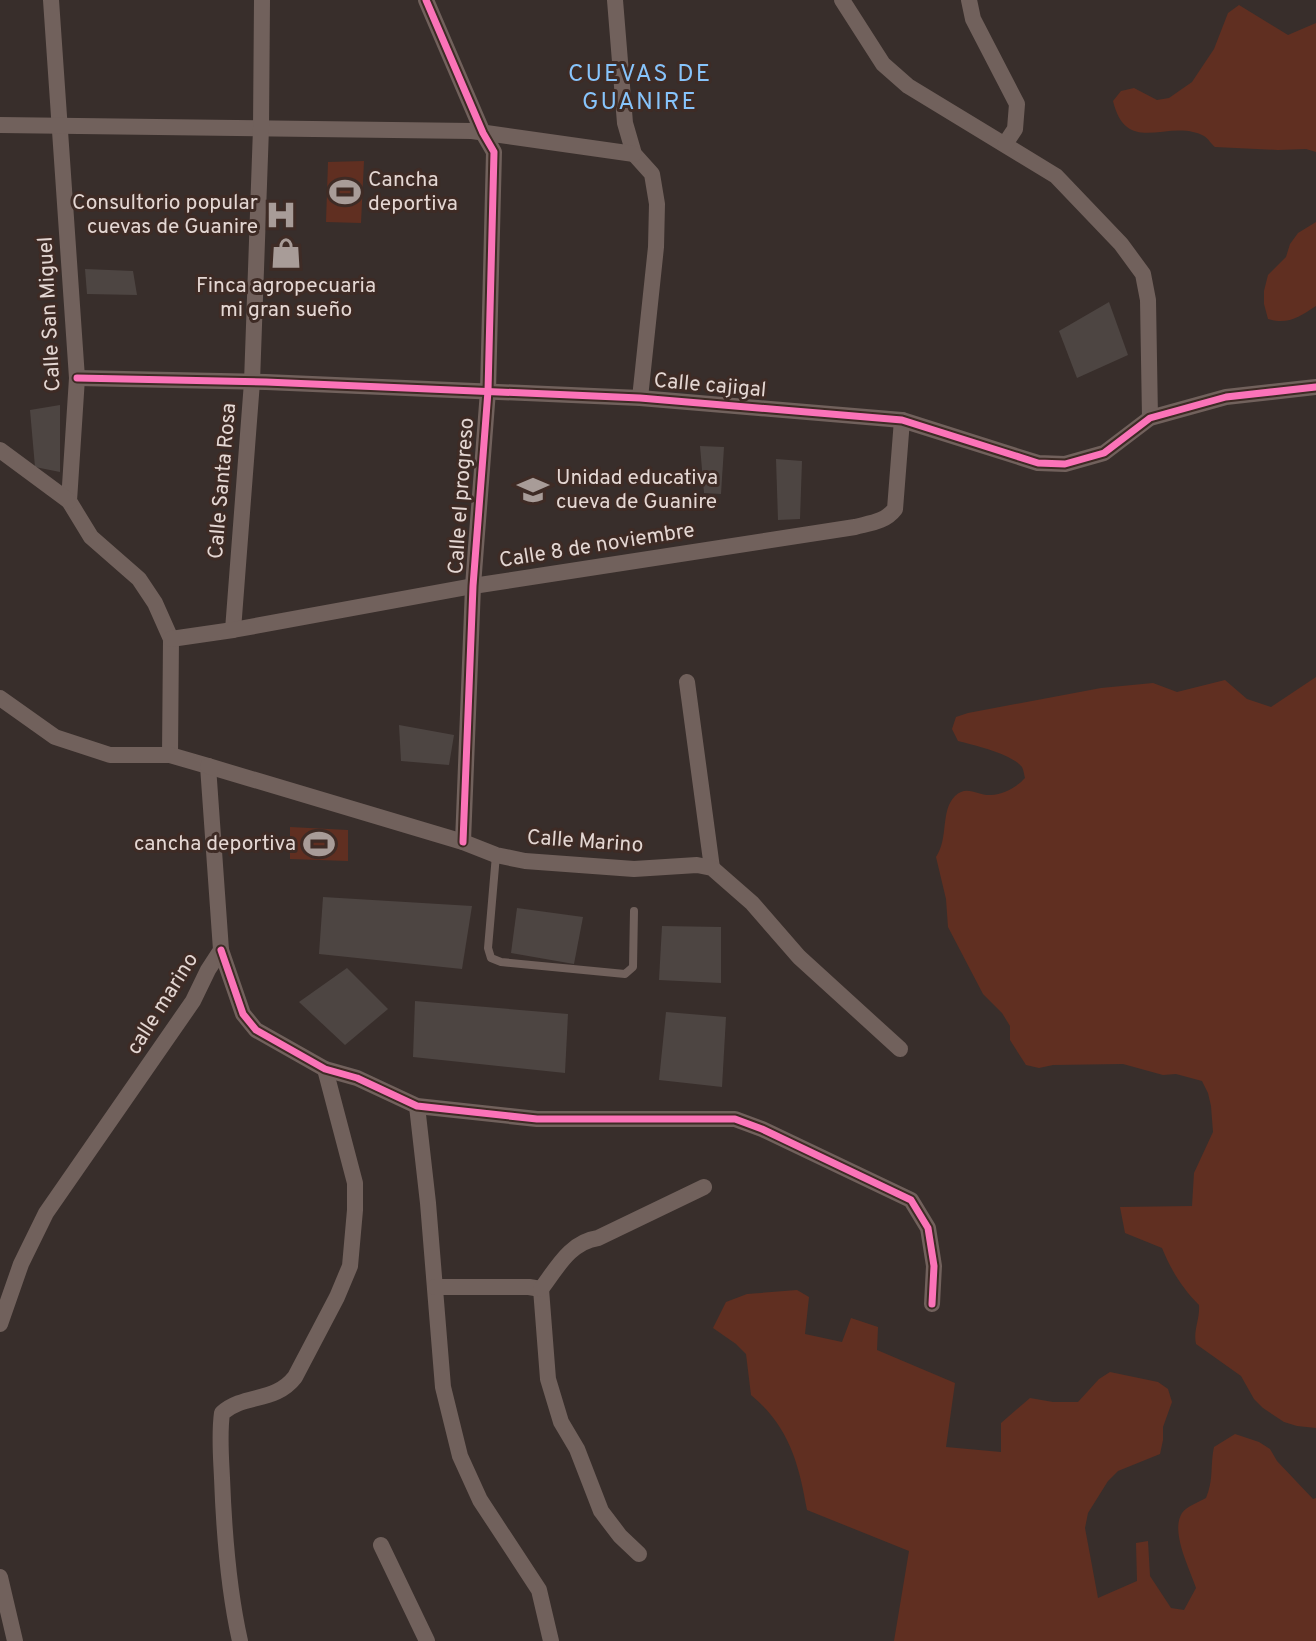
<svg xmlns="http://www.w3.org/2000/svg" width="1316" height="1641" viewBox="0 0 1316 1641" font-family="Overpass,sans-serif">
<style>
.green{fill:#602f21}
.building{fill:#4d4542}
.lines{fill:none;stroke-linecap:round;stroke-linejoin:round}
.lane{stroke:#71615c;stroke-width:8}
.street{stroke:#71615c;stroke-width:16}
.cycleway-casing{stroke:#3e2b25;stroke-width:11}
.cycleway{stroke:#fb73b8;stroke-width:7}
.labels{text-anchor:middle;dominant-baseline:central;stroke-width:6;stroke-linejoin:round;paint-order:stroke}
.poi-label{font-size:21px;fill:#e4d7d3;stroke:#3e2b25;text-anchor:start}
.street-label{font-size:21px;fill:#e4d7d3;stroke:#3e2b25}
.quarter-label{font-size:24px;letter-spacing:2px;fill:#87c4fb;stroke:#3e2b25}
</style>
<rect width="100%" height="100%" fill="#382e2b"/>
<g class="green">
<path d="M1239,5L1288,35L1316,23V152L1306,149L1278,150L1215,147C1211,144 1208,138 1204,136C1169,117 1127,158 1113,101L1121,91L1134,88L1157,100L1169,98L1192,82L1214,49L1228,13Z"/>
<path d="M364,161L361,223L326,222L328,162Z"/>
<path d="M1316,222V306C1299,317 1288,325 1268,319L1264,304V291L1268,275L1286,257L1290,244L1298,233Z"/>
<path d="M1316,677V1428L1297,1426L1284,1422L1263,1408L1254,1399L1241,1376L1196,1344C1193,1330 1200,1320 1199,1305C1182,1288 1171,1270 1162,1248L1125,1233L1120,1207L1192,1206L1194,1173L1213,1132L1211,1106L1208,1093L1202,1081L1176,1074L1163,1075L1123,1064L1053,1065L1039,1068L1026,1065L1010,1040V1026L1002,1013L983,994L948,927L946,899L936,857C949,838 940,811 955,796C967,784 978,796 991,795C1004,794 1017,787 1025,778C1024,775 1024,771 1022,767C1012,754 974,745 958,741L952,729L956,717L968,713L1101,688L1153,683L1177,692L1225,680L1247,699L1271,707Z"/>
<path d="M290,827L348,830V861L290,859Z"/>
<path d="M797,1290L809,1297L805,1334L842,1342L851,1318L878,1327L877,1350L955,1383L946,1447L1001,1452V1423L1030,1398L1053,1402H1078L1099,1379L1110,1372L1158,1382L1168,1389L1172,1402L1163,1427V1440L1160,1454L1118,1471L1108,1481L1088,1513L1085,1528L1098,1598L1137,1581L1136,1543L1148,1541L1150,1576L1171,1608L1184,1610L1196,1588C1190,1569 1170,1532 1182,1513C1187,1506 1199,1502 1206,1498C1214,1479 1210,1466 1214,1447L1235,1434L1259,1442L1270,1449L1277,1461L1313,1499L1316,1498V1641H894L909,1551L807,1510C799,1464 789,1426 751,1395L746,1354L736,1344L713,1328L726,1302L747,1294Z"/>
</g>
<g class="building">
<path d="M85,269L133,271L137,295L87,294Z"/>
<path d="M1109,302L1128,355L1077,378L1059,331Z"/>
<path d="M60,405V472L35,467L30,410Z"/>
<path d="M700,446L724,447L721,494L704,493Z"/>
<path d="M776,459L802,461L800,519L778,520Z"/>
<path d="M399,725L454,735L449,765L401,761Z"/>
<path d="M323,897L472,906L462,969L319,954Z"/>
<path d="M517,908L583,917L574,964L511,953Z"/>
<path d="M662,926L721,927V983L659,980Z"/>
<path d="M347,968L388,1009L345,1045L299,1002Z"/>
<path d="M415,1001L568,1014L565,1073L413,1057Z"/>
<path d="M666,1012L726,1017L722,1087L659,1080Z"/>
</g>
<g class="lines">
<path class="lane" d="M496,855L488,948L491,958L501,962L625,974L633,967L634,911"/>
<g class="street">
<path d="M51,0L77,378L69,501L91,537L139,579L155,603L171,639L170,755"/>
<path d="M426,0L483,133L494,152L488,391L473,586L463,842"/>
<path d="M615,0L625,123L634,154L652,174L657,204L656,247L640,398"/>
<path d="M842,0L883,64L908,86L1056,176L1121,244L1143,274L1148,300L1150,418"/>
<path d="M969,0L973,19L1017,104L1015,129L1005,144"/>
<path d="M0,125L472,131L634,154"/>
<path d="M77,378L266,382L640,398L902,420L1038,463L1065,464L1104,453L1150,418L1226,397L1316,387"/>
<path d="M0,450L69,501"/>
<path d="M233,630L252,382L261,128L262,0"/>
<path d="M171,639L233,630L473,586L855,527C870,523 885,522 895,509L902,420"/>
<path d="M687,682L712,868"/>
<path d="M0,698L55,737L110,755H170L208,766L221,950L208,970L193,1001L46,1213L21,1264L0,1324"/>
<path d="M208,766L463,842L496,855L525,861L634,869L697,865L712,868L752,903L799,957L900,1049"/>
<path d="M221,950L243,1014L256,1030L325,1069L357,1078L417,1106L537,1119H735L762,1129L911,1200L928,1228L934,1266L932,1304"/>
<path d="M417,1106L428,1203L443,1387L460,1456L480,1500L539,1590L551,1641"/>
<path d="M435,1287H529L541,1289L548,1379L561,1422L577,1449L601,1511L620,1536L639,1554"/>
<path d="M541,1289C557,1268 570,1242 598,1238L704,1187"/>
<path d="M381,1545L427,1641"/>
<path d="M0,1577L15,1641"/>
<path d="M240,1641C228,1588 224,1532 222,1478C221,1456 219,1434 222,1413C245,1393 275,1403 295,1377L337,1297L350,1266L355,1210V1183L325,1069"/>
</g>
<defs>
<g id="cycleway">
<path d="M426,0L483,133L494,152L488,391L473,586L463,842"/>
<path d="M77,378L266,382L640,398L902,420L1038,463L1065,464L1104,453L1150,418L1226,397L1316,387"/>
<path d="M221,950L243,1014L256,1030L325,1069L357,1078L417,1106L537,1119H735L762,1129L911,1200L928,1228L934,1266L932,1304"/>
</g>
</defs>
<use href="#cycleway" class="cycleway-casing"/>
<use href="#cycleway" class="cycleway"/>
</g>
<defs>
<symbol id="stadium-bare" viewBox="-9 -9 18 18"><path d="M0-5a6.5 5 0 1 0 0 10a6.5 5 0 1 0 0-10ZM-3.5-1.8h7v3.6h-7Z" fill="#a89c98" stroke="#3e2b25" stroke-width="2.5" paint-order="stroke"/></symbol>
<symbol id="hospital-bare" viewBox="-9 -9 18 18"><path d="M-5-5h3v3.5h4V-5h3V5h-3V1.5h-4V5h-3Z" fill="#a89c98" stroke="#3e2b25" stroke-width="2.5" paint-order="stroke"/></symbol>
<symbol id="shop-bare" viewBox="-9 -9 18 18"><path d="M-5-2.5h2.3a2.7 3.5 0 0 1 5.4 0H5L5.5 6h-11ZM-1.5-2.5h3a1.5 2.3 0 0 0-3 0Z" fill="#a89c98" stroke="#3e2b25" stroke-width="2.5" paint-order="stroke"/></symbol>
<symbol id="school-bare" viewBox="-9 -9 18 18"><path d="M0-5L7-2L0 1L-7-2ZM-4 1L0 2.5L4 1V4Q0 6-4 4Z" fill="#a89c98" stroke="#3e2b25" stroke-width="2.5" paint-order="stroke"/></symbol>
</defs>
<g fill-rule="evenodd">
<use href="#stadium-bare" x="323" y="170" width="44" height="44"/>
<use href="#hospital-bare" x="259" y="193" width="44" height="44"/>
<use href="#shop-bare" x="264" y="231" width="44" height="44"/>
<use href="#school-bare" x="511" y="468" width="44" height="44"/>
<use href="#stadium-bare" x="297" y="822" width="44" height="44"/>
</g>
<g class="labels">
<g class="poi-label">
<text x="368" y="180">Cancha<tspan x="368" dy="24">deportiva</tspan></text>
<text x="258" y="203" text-anchor="end">Consultorio popular<tspan x="258" dy="24">cuevas de Guanire</tspan></text>
<text x="286" y="286" text-anchor="middle">Finca agropecuaria<tspan x="286" dy="24">mi gran sueño</tspan></text>
<text x="556" y="478">Unidad educativa<tspan x="556" dy="24">cueva de Guanire</tspan></text>
<text x="296" y="844" text-anchor="end">cancha deportiva</text>
</g>
<g class="street-label">
<text transform="translate(50 314) rotate(-93)">Calle San Miguel</text>
<text transform="translate(710 386) rotate(5)">Calle cajigal</text>
<text transform="translate(223 481) rotate(-85)">Calle Santa Rosa</text>
<text transform="translate(462 496) rotate(-86)">Calle el progreso</text>
<text transform="translate(597 546) rotate(-9)">Calle 8 de noviembre</text>
<text transform="translate(585 842) rotate(4)">Calle Marino</text>
<text transform="translate(163 1004) rotate(-58)">calle marino</text>
</g>
<g class="quarter-label">
<text x="640" y="75">CUEVAS DE<tspan x="640" dy="28">GUANIRE</tspan></text>
</g>
</g>
</svg>
